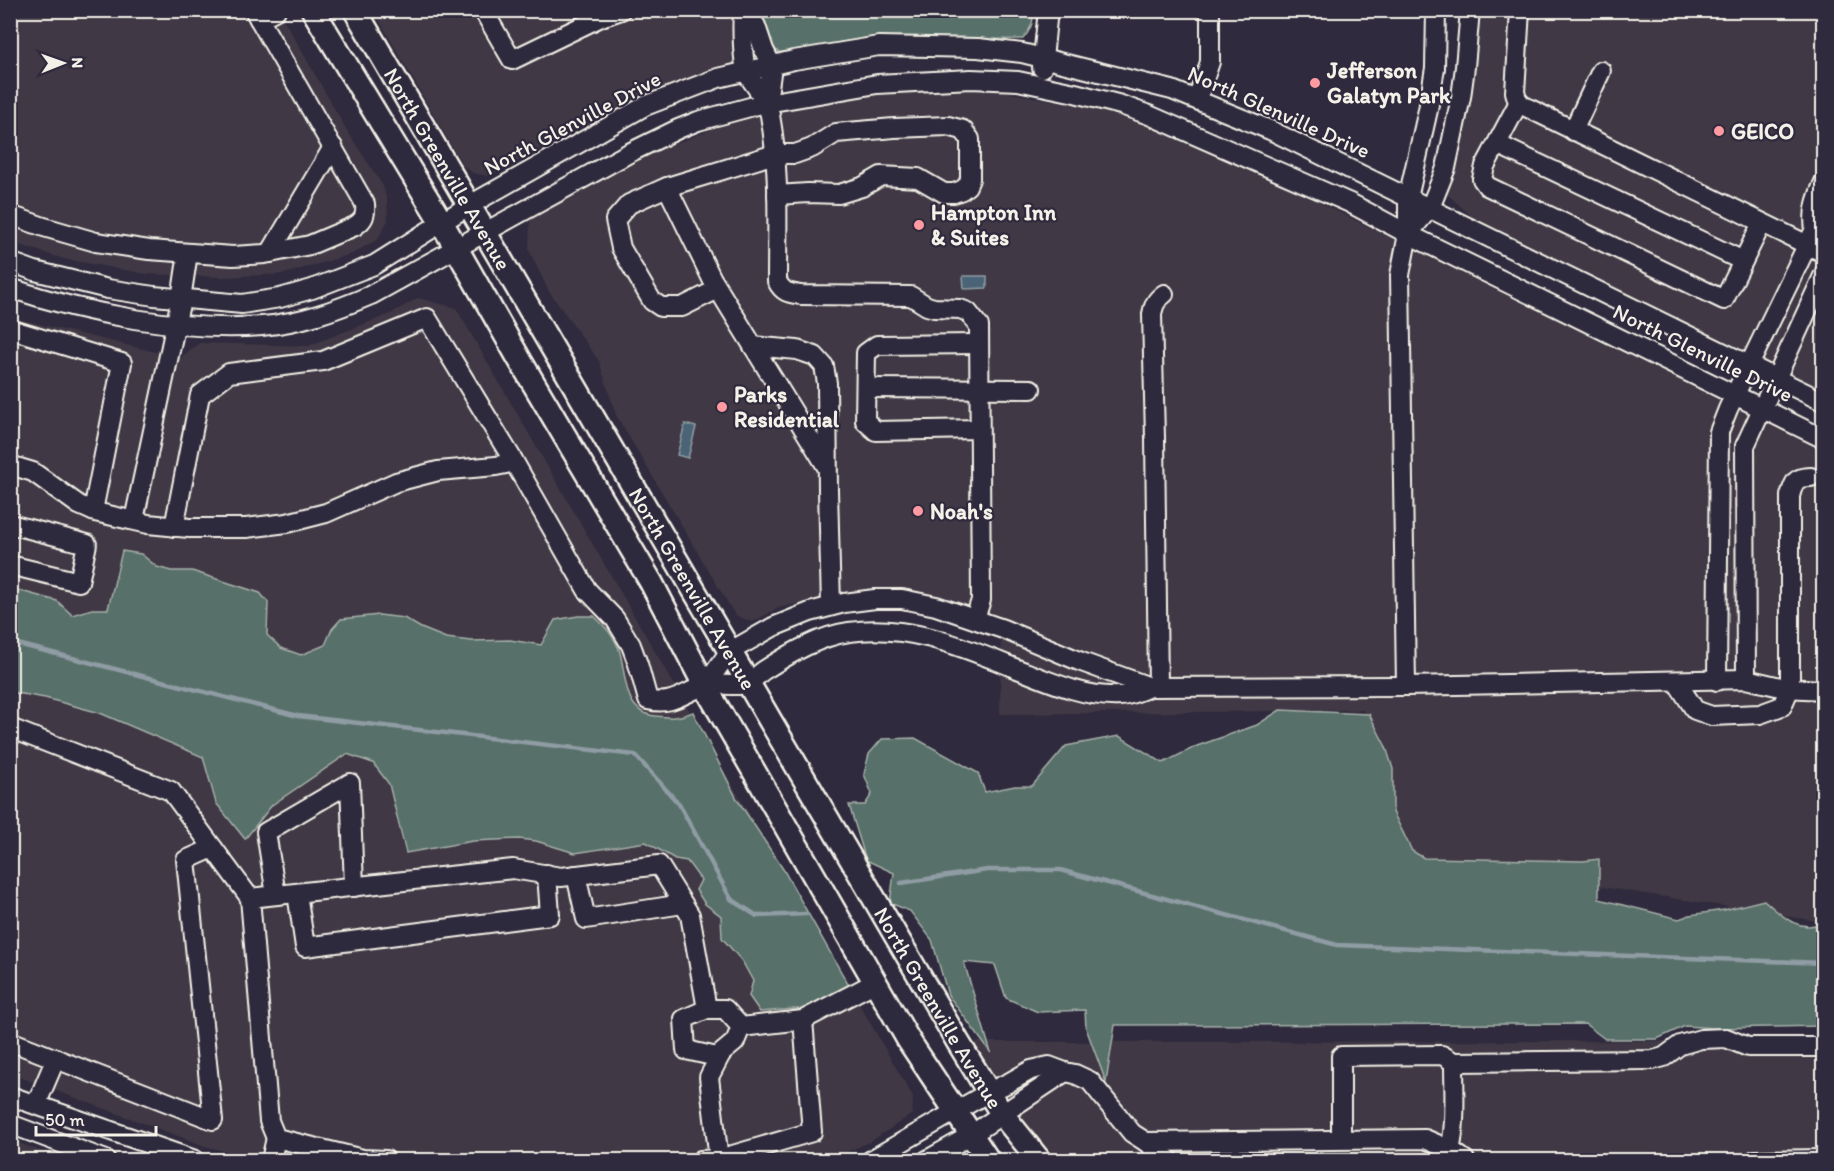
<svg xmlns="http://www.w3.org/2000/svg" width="1834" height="1171" viewBox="0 0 1834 1171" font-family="Itim,sans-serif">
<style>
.built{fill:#403944}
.green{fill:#59706a;stroke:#a6b0a9;stroke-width:1.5}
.water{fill:#4c6476;stroke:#8f9ca4;stroke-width:1.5}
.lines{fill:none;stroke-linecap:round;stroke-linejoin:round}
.stream{stroke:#8f9ca4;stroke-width:4.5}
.minor-casing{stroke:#f4f1e8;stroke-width:22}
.major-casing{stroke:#f4f1e8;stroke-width:27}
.minor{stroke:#2f2a3d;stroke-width:18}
.major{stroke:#2f2a3d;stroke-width:22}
.poi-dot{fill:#ff9aa2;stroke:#2f2a3d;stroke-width:2}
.labels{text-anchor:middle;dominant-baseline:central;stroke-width:4.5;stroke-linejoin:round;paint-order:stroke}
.poi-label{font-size:22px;font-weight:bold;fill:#f4f1e8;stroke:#2f2a3d;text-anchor:start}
.street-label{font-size:22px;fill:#f4f1e8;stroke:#2f2a3d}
</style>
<rect width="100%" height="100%" fill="#2f2a3d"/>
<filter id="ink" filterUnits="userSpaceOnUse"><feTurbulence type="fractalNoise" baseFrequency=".0167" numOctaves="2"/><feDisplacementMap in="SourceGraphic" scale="12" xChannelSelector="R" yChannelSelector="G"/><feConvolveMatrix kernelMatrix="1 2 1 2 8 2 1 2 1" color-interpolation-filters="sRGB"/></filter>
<g filter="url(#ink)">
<g class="built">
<path d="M10,11H279L346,129L383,186L387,200L388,220L378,239L352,254L284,274L224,277L147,274L64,259L11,242Z"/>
<path d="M374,11H728L737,53L733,64L727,69L607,111L502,170L487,176L473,173L463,166Z"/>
<path d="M1478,11H1823V391L1475,219L1447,194L1458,151L1476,53Z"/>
<path d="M970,89L1000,91L1115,112L1221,154L1823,451V922L1375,851L1363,710L1000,714L1001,628L959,608L916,592L851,591L779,608L752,622L735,615L616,415L599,361L548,290L529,250L530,220L547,209L645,156L745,116L812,95L883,90Z"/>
<path d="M418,298L456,308L913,1097L912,1114L870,1142L827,1160H257L205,1146L11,1074L10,317L180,358L199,343L308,346L390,314Z"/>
<path d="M1823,1041V1160H1058L1021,1117L970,1042Z"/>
<path d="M11,1140L64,1160H11Z"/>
</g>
<g class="green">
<path d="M759,11H1034C1033,22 1031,30 1023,39L878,40L787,53L779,52L772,47Z"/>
<path d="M122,551L141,554L157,567L171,571H192L260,593L268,602L267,635L281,648L301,655L325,645L332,629L341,619L379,615L404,618L421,628L446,638L471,641L510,640L541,645L555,620L578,616H594C604,625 614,636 619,649C627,675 622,713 656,716C673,718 677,718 693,712L737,799L783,869L849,986L807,1010L794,1009L760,1012L749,996L753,981L742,961L722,938L721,916L705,904L696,890L701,880L687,861L675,859L646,842L575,853L536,841L519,839L473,841L406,853L389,784L373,763L347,754L272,805L245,839L216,803L203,757L100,713L45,698L11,692L10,588L57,601L72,615L92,609H108Z"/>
<path d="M1280,710L1369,714L1386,747L1393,769V812L1412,851L1424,858L1583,861L1599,859V899L1679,919L1690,915L1724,910L1764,900C1782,916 1798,933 1823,923V1026L1714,1028L1685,1026L1657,1039H1605L1585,1024L1115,1025L1106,1082L1086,1028L1085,1010L1038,1012L1006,998L995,965L964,962L991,1053L948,995L932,940L910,911L890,903L894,873L866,860L849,805H865L872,794L864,774L869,754L882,739L915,738L978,773L985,792L1015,786H1032L1066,746L1119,736L1163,763L1197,746L1257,725Z"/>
</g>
<g class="water">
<path d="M963,276H987V288L964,289Z"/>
<path d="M685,424L696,427L688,458L677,455Z"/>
</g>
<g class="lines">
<g class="stream">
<path d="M10,642L298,716L635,755L679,804L731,899L757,916L807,914"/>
<path d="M901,883L987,870H1060L1337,945L1824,963"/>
</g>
<defs>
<g id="minor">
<path d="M483,10L512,60L601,17L621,10"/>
<path d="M743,10C742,24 742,63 748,75C756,88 767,99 770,115C780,170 777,226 777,281C783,293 789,293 801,295L911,296L927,306L934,308L960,309L968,312L979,326L981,600L975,619"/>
<path d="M746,10L756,26L764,50L772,66L767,103"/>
<path d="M1520,10L1515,92L1517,99L1522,105L1824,253"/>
<path d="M259,19L276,10"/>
<path d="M1042,68L1048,10"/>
<path d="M1197,100L1210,62V10"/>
<path d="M1519,102L1485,166L1482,179L1487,186L1724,300L1762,223"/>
<path d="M1573,131L1601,71"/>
<path d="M1497,144L1743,261"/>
<path d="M667,187L629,204L615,220L621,248L652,301L661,307H682L718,289"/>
<path d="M777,195L808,193L839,194L862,187L881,176L918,178L944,193H954L962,190L967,186L970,179V139L963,130L948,126L894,128L836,133L812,148L795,154H775L667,187L712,279L753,346L797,350L815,356L824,366L827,383L828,490L831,606"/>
<path d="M10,215L44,227L96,242L149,250L233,256L265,254L310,245L355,226C364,220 366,215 365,204L254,10"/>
<path d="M1408,234L1430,208L1446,168L1461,97L1465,67L1470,10"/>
<path d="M270,253L333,147"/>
<path d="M10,262L35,271L108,289L154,296L242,304L280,298L312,289L374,265L468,206L645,106L718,78L794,60L879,46L978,48L1022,53L1172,90L1270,130L1824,402"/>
<path d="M10,288C87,314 180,332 262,326C300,323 336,310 371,295L629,153L678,129L698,121L761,104L877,84L971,79L1018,81L1075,93L1121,105L1149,115L1350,203L1408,234L1824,439"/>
<path d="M10,329L122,363L93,511"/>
<path d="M979,344L877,345L866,353L865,421L876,431L979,429"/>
<path d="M753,346L827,467"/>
<path d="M866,388L1031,389"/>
<path d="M10,465L33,472L79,505L95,512L148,524L189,528H246L287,523L326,513L396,482L438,471L496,466L506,464L513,460"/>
<path d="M134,520L181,299L188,253"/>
<path d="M10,524L87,544L79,582L10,565"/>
<path d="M174,527L200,395L229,373L323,361L427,318L513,460L587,590L615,619L631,645L638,664L648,700C672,706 683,693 704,686C716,682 738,688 749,683C755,679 760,672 766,669C791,653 820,636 849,632C909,623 965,648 1020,670C1050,682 1087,698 1120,696C1130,696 1141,690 1150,687L1406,686L1746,679L1785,688L1824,690"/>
<path d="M1746,679L1745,446L1824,274"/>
<path d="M1676,681L1695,710L1712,716L1760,714L1782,706L1790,688V496C1794,482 1795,477 1811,477"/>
<path d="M1717,681L1719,432L1728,409L1815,229C1812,212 1817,198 1824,182"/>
<path d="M705,686L729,652L773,627L810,612L844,603L875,599H902L936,606L1003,629L1079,661L1150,687"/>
<path d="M1406,686L1400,275L1408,234V198L1428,110L1435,68L1436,10"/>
<path d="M1158,687L1155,438L1152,314C1154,304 1156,300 1164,294"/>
<path d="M10,728L171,791L250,898"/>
<path d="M576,875L586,919L683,904"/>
<path d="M297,893L305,947L550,915L547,874"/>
<path d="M276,895L266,832L350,783L354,887"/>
<path d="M707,1009H725L741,1027L735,1042L717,1057L686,1050L684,1019Z"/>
<path d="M741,1027L803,1020L876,982"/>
<path d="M10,1041L213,1120L186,860L213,848"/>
<path d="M1454,1062L1653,1060L1664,1057L1680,1045L1701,1039L1726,1038L1748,1047H1824"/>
<path d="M10,1096L195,1160"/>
<path d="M36,1105L56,1058"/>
<path d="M10,1124L106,1160"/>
<path d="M1341,1139V1056L1442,1055L1454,1062C1454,1094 1457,1128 1448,1159"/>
<path d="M1146,1142L1169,1160"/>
<path d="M271,1160L276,1138"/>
<path d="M386,1160L363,1159L276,1138L269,1121L250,898L513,869L561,877L659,865L690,915L707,1009"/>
<path d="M701,1160L719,1159L812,1132L803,1020"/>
<path d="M719,1160L709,1077L721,1054"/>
<path d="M871,1160L989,1092L1008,1083L1031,1070L1049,1066L1065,1072L1075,1074L1090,1081L1132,1133L1146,1142L1425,1139L1451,1150L1465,1160"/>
<path d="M927,1160L971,1135L1065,1072"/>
<path d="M1755,1160L1824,1159"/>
</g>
<g id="major">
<path d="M313,10L442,223L521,362L651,582L705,686L909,1041L988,1160"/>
<path id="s1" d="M355,10L958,1042L1002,1114L1039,1160"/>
</g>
</defs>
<use href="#minor" class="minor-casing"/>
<use href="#major" class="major-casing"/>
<use href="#minor" class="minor"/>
<use href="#major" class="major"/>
</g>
</g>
<g class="poi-dot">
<circle cx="1315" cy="83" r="6"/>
<circle cx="1719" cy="131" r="6"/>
<circle cx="919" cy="225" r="6"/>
<circle cx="722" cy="407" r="6"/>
<circle cx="918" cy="511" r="6"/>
</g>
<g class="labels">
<g class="poi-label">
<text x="1327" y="70">Jefferson<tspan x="1327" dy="25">Galatyn Park</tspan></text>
<text x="1731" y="131">GEICO</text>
<text x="931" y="212">Hampton Inn<tspan x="931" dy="25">&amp; Suites</tspan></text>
<text x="734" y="394">Parks<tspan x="734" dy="25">Residential</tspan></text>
<text x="930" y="511">Noah's</text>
</g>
<g class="street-label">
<text transform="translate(1279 112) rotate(24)">North Glenville Drive</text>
<text transform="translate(572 123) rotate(-28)">North Glenville Drive</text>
<text stroke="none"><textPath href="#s1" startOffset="184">North Greenville Avenue</textPath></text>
<text transform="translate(1703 353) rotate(26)">North Glenville Drive</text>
<text stroke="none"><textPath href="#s1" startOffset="670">North Greenville Avenue</textPath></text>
<text stroke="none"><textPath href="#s1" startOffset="1156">North Greenville Avenue</textPath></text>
</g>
</g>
<rect width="1834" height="1171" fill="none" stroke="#2f2a3d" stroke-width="36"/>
<rect x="18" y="18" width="1798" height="1135" fill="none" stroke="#f4f1e8" stroke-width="2" filter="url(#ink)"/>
<g transform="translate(63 63) rotate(89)" stroke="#2f2a3d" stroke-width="4.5" paint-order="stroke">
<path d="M0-4.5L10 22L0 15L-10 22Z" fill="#f4f1e8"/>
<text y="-9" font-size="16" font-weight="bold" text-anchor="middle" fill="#f4f1e8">N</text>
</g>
<path d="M36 1126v9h120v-9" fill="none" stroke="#f4f1e8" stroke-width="3"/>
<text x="45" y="1126" font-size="18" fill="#f4f1e8" stroke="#2f2a3d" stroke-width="4.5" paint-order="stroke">50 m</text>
</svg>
